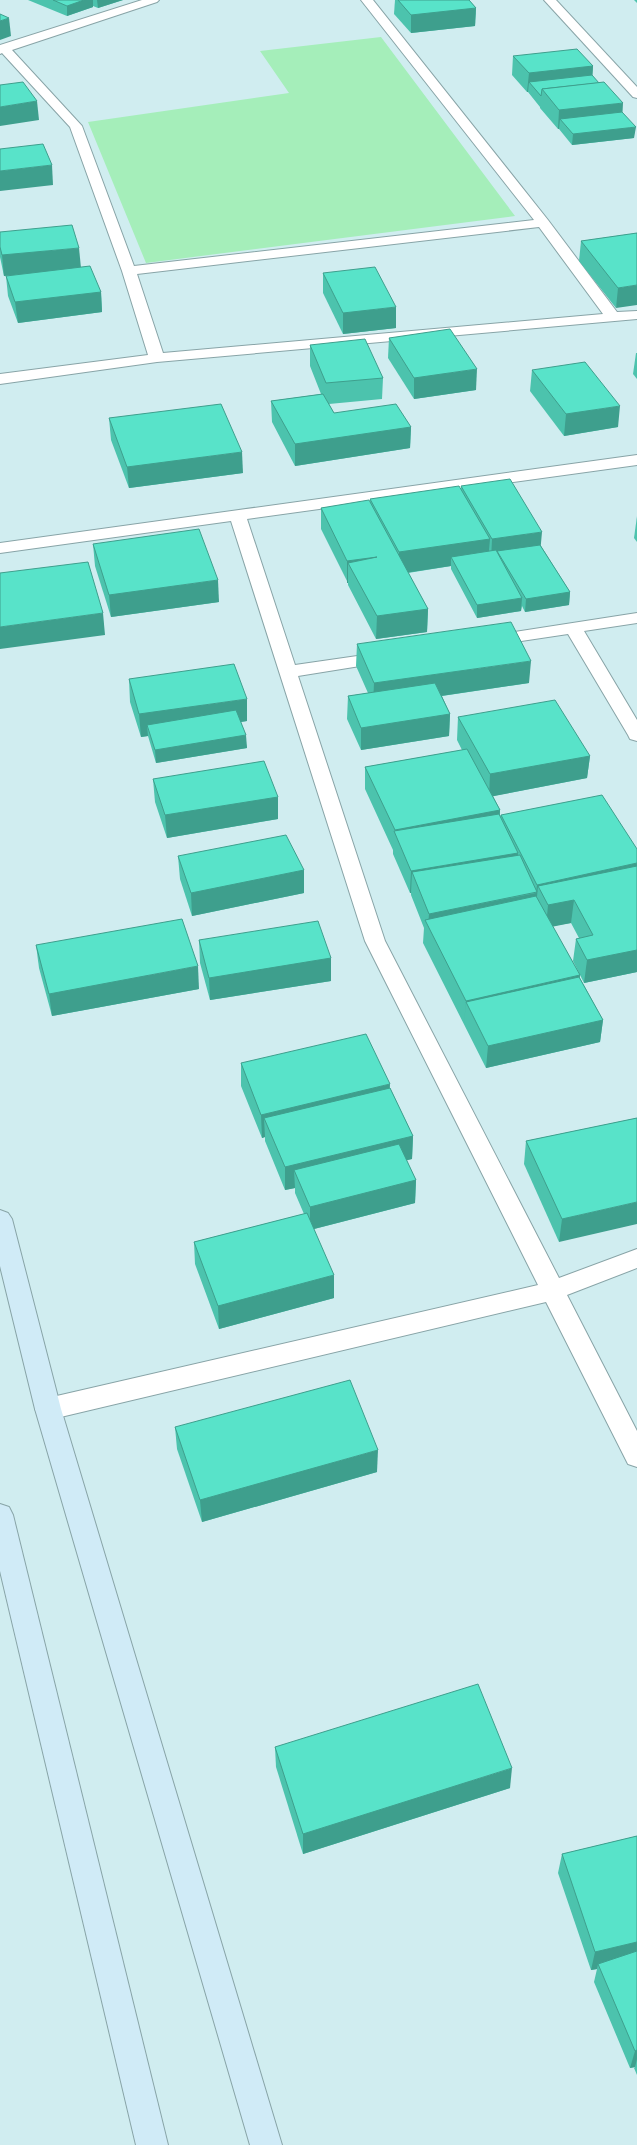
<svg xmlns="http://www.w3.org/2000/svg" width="637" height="2145" viewBox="0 0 637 2145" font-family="'PT Sans Narrow',sans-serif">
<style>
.green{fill:#a5eeba}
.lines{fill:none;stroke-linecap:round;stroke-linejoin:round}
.street-casing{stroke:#88a4a7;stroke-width:2}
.secondary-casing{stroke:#88a4a7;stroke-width:2}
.street{fill:#fff;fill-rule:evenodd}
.secondary{fill:#d0ebf7;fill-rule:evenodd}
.wall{fill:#4cc3ad}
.shaded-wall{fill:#3e9f8d}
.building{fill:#58e3c9;stroke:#3e9f8d}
</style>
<rect width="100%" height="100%" fill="#d0edf0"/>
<path class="green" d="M381,37L515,216L146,263L88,122L289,93L260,51Z"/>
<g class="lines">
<defs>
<g id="street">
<path d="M142,0H159L157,2L12,50L82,126L134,266L534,220L361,0H373L548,220L617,312L637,311V319L157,362L0,384V374L148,355L122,271L70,127L2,53L0,54V45ZM539,227L603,314L163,353L137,274Z"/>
<path d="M544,0H556L637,87V98L633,97Z"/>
<path d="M637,455V465L247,519L295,665L385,652L391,653L394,657L391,661L385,662L298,676L385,941L559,1278L637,1249V1268L567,1295L637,1431V1467L628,1464L546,1302L48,1420L39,1416L35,1409L39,1402L48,1398L538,1285L365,941L231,521L0,553V543Z"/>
<path d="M637,613V623L584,631L637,720V741L630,739L628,735L568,634L488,646L482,645L479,641L482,637L488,636Z"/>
</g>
<g id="secondary">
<path d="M0,1210L8,1213L12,1219L61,1409L282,2145H250L35,1409L0,1266Z"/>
<path d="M0,1504L9,1507L13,1515L168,2145H136L0,1571Z"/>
</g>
</defs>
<use href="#street" class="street-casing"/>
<use href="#secondary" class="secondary-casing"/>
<use href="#street" class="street"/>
<use href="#secondary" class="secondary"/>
</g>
<g class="wall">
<path d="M28,0H123L98,8L93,6V7L67,16Z"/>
<path d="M395,0H469L476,8L475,26L411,33L394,14Z"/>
<path d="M634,0H637V3Z"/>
<path d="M513,56L593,66L592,76L622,113L634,138L572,145L559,129H558L540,108V107L528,92H527L512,75Z"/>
<path d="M0,232L81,267L101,292L102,312L18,323L8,296L6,276L18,274L4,276L0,257Z"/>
<path d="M637,233L616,308L579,261L581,241Z"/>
<path d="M323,273L396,328L343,334L323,293Z"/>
<path d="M389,338L476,390L414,399L388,358Z"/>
<path d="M310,345L383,378L382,399L329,404L334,413L411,427L410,448L295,466L272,422L271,401L321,394L310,366Z"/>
<path d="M636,353H637V379L633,374Z"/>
<path d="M532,370L618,427L564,436L530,391Z"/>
<path d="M109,418L243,473L129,488L111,440Z"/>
<path d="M461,486L541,546L570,592L569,605L525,612L522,606L521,611L477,618L451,569V566L408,573L428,609L427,632L376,639L348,585V583L321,529V508L370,502V499L461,491Z"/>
<path d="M637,516V542L634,538Z"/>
<path d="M93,544L219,602L111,617L95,566Z"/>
<path d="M357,644L529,683L442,696L450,714L449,736L361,750L347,719L348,696L368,693L356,666Z"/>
<path d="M129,679L247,721L241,722L247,748L156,763L148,736L141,737L130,702Z"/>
<path d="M458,717L590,756L587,778L493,796L500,810V816L501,815L637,849V972L584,983L573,961L576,939L579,938L571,923L552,926L580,975V978L603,1020L600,1042L486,1068L423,943L424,928L411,895V893H410L393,854V850L365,789V767L462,750L457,740Z"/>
<path d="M153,779L278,797V819L167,838L155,802Z"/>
<path d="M178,856L304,870V893L192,916L180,879Z"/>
<path d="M199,940L331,958V981L210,1000L200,963Z"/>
<path d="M36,945L199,989L52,1016L39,968Z"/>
<path d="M241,1063L390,1088L413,1136L412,1159L406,1160L416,1180L415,1203L314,1229L334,1298L219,1329L195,1264L194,1242L304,1214L295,1193V1188L285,1190L265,1141V1137L262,1138L241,1086Z"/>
<path d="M637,1118L559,1242L524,1164L526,1141Z"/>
<path d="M175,1427L377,1472L202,1522L177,1449Z"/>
<path d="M275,1747L510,1788L303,1854L276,1767Z"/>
<path d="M637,1836V2075L634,2068L635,2067L630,2068L594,1982L597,1969L591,1970L558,1873L562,1854Z"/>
</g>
<g class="shaded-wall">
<path d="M84,0H93V7L67,16V6Z"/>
<path d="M97,0H123L98,8Z"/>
<path d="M476,8L475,26L411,33V15Z"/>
<path d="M9,18L11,36L0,40V21Z"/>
<path d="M593,66L592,85L542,89L529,82L528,92H527L529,73Z"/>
<path d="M37,101L39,120L0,126V107Z"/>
<path d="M623,103L622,122L560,119L559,129H558L559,110Z"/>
<path d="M636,127L634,138L572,145L573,134Z"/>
<path d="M52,165L53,185L0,191V171Z"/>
<path d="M79,248L81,268L4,276L2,255Z"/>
<path d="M637,285V305L616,308L618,288Z"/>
<path d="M101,292L102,312L18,323L15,302Z"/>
<path d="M396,307V328L343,334V313Z"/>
<path d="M477,369L476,390L414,399V378Z"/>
<path d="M620,406L618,427L564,436L566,414Z"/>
<path d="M411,427L410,448L295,466V444Z"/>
<path d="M242,452L243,473L129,488L127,467Z"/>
<path d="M542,532L540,554L497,551V560L491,561L492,539Z"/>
<path d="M490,539L488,561L451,557V566L398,574L399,552Z"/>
<path d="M377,557L348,563V583H347V561Z"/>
<path d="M218,580L219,602L111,617L109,595Z"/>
<path d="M570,592L569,605L525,612L526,599Z"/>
<path d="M522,598L521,611L477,618V605Z"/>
<path d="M428,609L427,632L376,639L377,616Z"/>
<path d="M103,613L105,635L0,649V627Z"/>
<path d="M531,661L529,683L373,706L374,683Z"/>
<path d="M247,699V721L151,735L147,725L148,736L141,737L139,714Z"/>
<path d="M450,714L449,736L361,750V728Z"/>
<path d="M246,735L247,748L156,763L155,750Z"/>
<path d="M590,756L587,778L489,797L490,774Z"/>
<path d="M278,797V819L167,838L165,815Z"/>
<path d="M500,810L498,833H395V830Z"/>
<path d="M518,853L516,876L412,872L411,893H410L411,871Z"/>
<path d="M637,863V885L538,886L536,907L428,927L429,914L536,893L537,885Z"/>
<path d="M304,870V893L192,916L191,893Z"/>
<path d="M574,900L571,923L546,928L548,905Z"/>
<path d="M637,950V972L584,983L587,960Z"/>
<path d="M331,958V981L210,1000L209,978Z"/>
<path d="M198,966L199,989L52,1016L49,994Z"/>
<path d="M580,975L577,998L466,1002L464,1024L466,1001Z"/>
<path d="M603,1020L600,1042L486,1068L488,1046Z"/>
<path d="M390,1084L389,1107L264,1118L265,1137L262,1138L261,1115Z"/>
<path d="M413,1136L412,1159L301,1186L294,1170L295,1188L285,1190V1167Z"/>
<path d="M416,1180L415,1203L310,1230V1207Z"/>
<path d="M637,1202V1224L559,1242L562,1219Z"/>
<path d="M334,1275V1298L219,1329L218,1306Z"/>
<path d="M378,1450L377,1472L202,1522L200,1500Z"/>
<path d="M512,1768L510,1788L303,1854V1834Z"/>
<path d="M637,1942V1959L598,1964L597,1969L591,1970L595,1952Z"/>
<path d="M637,2050V2059L635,2067L630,2068L635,2051Z"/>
</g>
<g class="building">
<path d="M53,0H84L67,6Z"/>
<path d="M398,0H469L476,8L411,15Z"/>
<path d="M0,14L9,18L0,21Z"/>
<path d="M577,49L593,66L529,73L513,56Z"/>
<path d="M592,75L599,83L542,89L541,96L529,82Z"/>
<path d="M23,82L37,101L0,107V85Z"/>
<path d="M604,82L623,103L559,110L542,89Z"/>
<path d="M622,112L636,127L573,134L560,119Z"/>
<path d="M43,144L52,165L0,171V149Z"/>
<path d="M72,225L79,248L2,255L0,247V232Z"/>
<path d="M637,233V285L618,288L581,241Z"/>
<path d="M90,266L101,292L15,302L6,276Z"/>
<path d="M375,267L396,307L343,313L323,273Z"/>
<path d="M450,329L477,369L414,378L389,338Z"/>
<path d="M365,339L383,378L326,383L310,345Z"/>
<path d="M585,362L620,406L566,414L532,370Z"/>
<path d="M323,394L334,413L396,404L411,427L295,444L271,401Z"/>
<path d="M221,404L242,452L127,467L109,418Z"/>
<path d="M510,479L542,532L492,539L461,486Z"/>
<path d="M459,486L490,539L399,552L370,499Z"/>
<path d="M369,500L428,609L377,616L348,563L377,557L347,561L321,508Z"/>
<path d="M199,529L218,580L109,595L93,544Z"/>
<path d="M540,545L570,592L526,599L497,551Z"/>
<path d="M496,550L522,598L477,605L451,557Z"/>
<path d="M88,562L103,613L0,627V573Z"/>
<path d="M511,622L531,661L374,683L357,644Z"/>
<path d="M234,664L247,699L139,714L129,679Z"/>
<path d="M435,683L450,714L361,728L348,696Z"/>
<path d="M555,700L590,756L490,774L458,717Z"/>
<path d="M236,710L246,735L155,750L147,725Z"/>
<path d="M467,749L500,810L395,830L365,767Z"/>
<path d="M264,761L278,797L165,815L153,779Z"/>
<path d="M602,795L637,849V863L537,885L501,815Z"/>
<path d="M499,814L518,853L411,871L394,831Z"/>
<path d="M286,835L304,870L191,893L178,856Z"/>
<path d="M520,855L537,892L429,914L412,872Z"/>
<path d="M637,866V950L587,960L576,939L593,935L574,900L548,905L538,886Z"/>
<path d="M536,896L580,975L466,1001L425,920Z"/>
<path d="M182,919L198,966L49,994L36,945Z"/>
<path d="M318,921L331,958L209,978L199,940Z"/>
<path d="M579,977L603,1020L488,1046L466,1002Z"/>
<path d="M366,1034L390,1084L261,1115L241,1063Z"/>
<path d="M390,1088L413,1136L285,1167L264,1118Z"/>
<path d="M637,1118V1202L562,1219L526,1141Z"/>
<path d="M399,1144L416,1180L310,1207L294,1170Z"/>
<path d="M307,1213L334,1275L218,1306L194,1242Z"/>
<path d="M350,1380L378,1450L200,1500L175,1427Z"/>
<path d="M478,1684L512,1768L303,1834L275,1747Z"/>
<path d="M637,1836V1942L595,1952L562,1854Z"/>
<path d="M637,1951V2050L635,2051L598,1964Z"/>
</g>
</svg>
